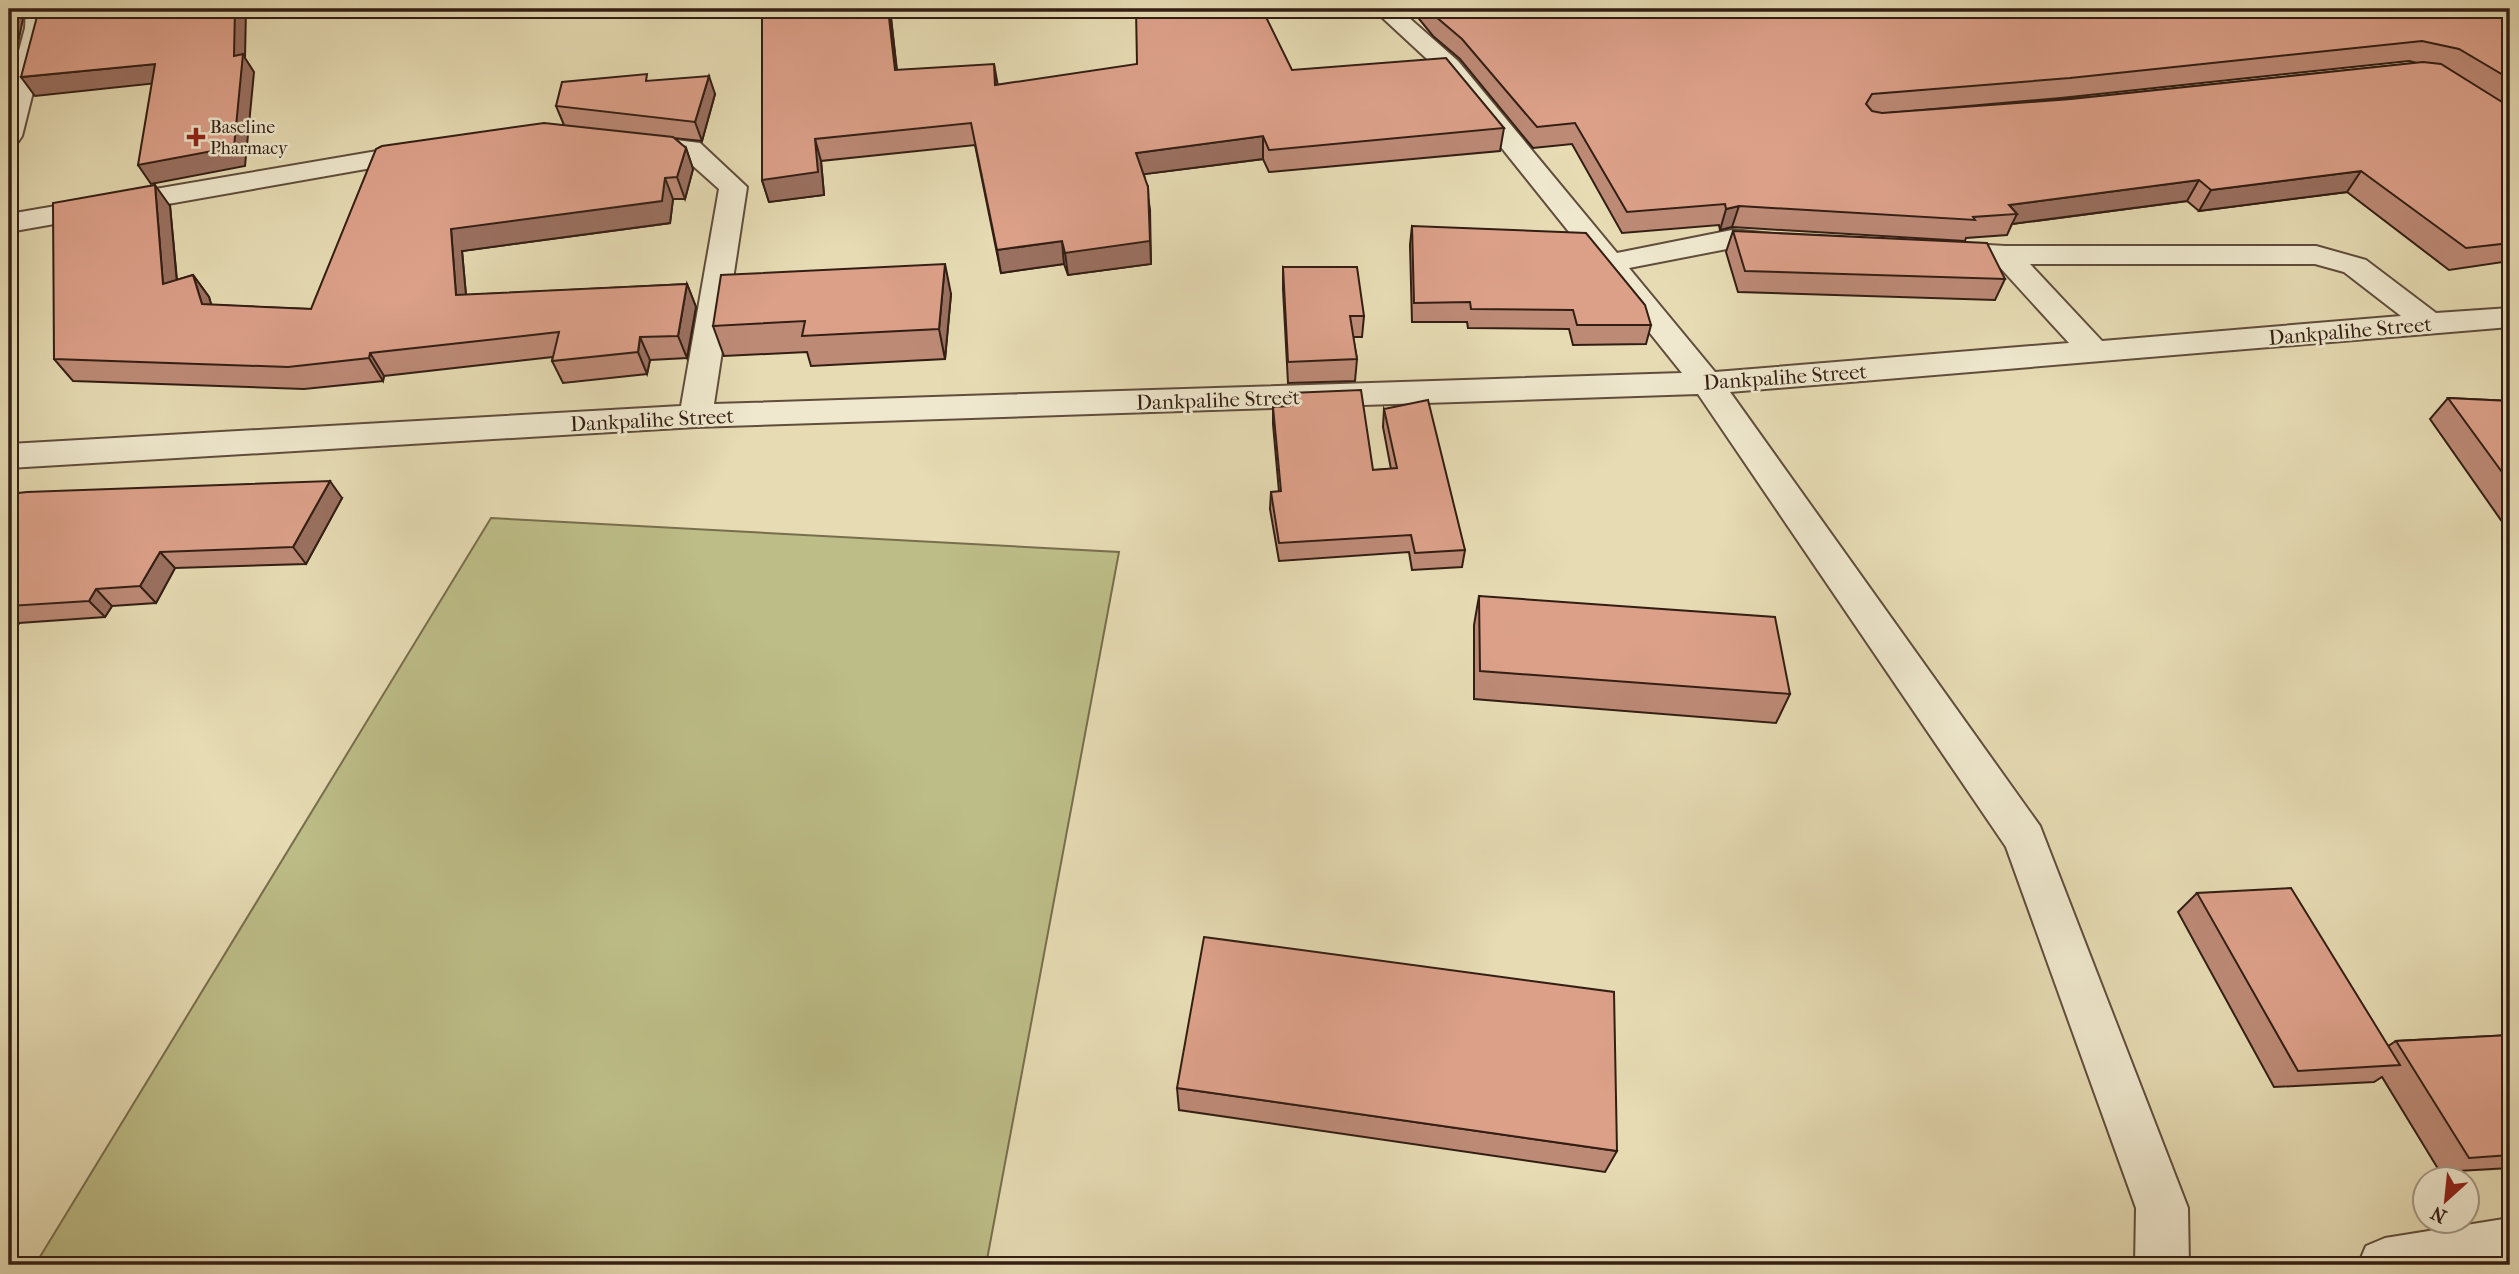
<svg xmlns="http://www.w3.org/2000/svg" width="2519" height="1274" viewBox="0 0 2519 1274" font-family="'IM FELL French Canon',serif">
<style>
.green{fill:#bdbd87;stroke:#786e4e;stroke-width:2}
.lines{fill:none;stroke-linecap:round;stroke-linejoin:round}
.minor-casing{stroke:#604d3c;stroke-width:4}
.minor{fill:#efe8ce;fill-rule:evenodd}
.wall{fill:#bd8a76;stroke:#331e14;stroke-width:2;fill-rule:evenodd}
.shaded-wall{fill:#9a7060;stroke:#331e14;stroke-width:2}
.building{fill:#dca089;stroke:#331e14;stroke-width:2}
.poi-dot{fill:#8f2418;stroke:#efe8ce;stroke-width:2.5}
.labels{text-anchor:middle;dominant-baseline:central;stroke-width:5;stroke-linejoin:round;paint-order:stroke}
.far-poi-label{font-size:18px;fill:#331e14;stroke:#efe8ce;text-anchor:start}
.street-label{font-size:21px;fill:#331e14;stroke:#efe8ce}
</style>
<rect width="100%" height="100%" fill="#e6dbb3"/>
<filter id="stains"><feTurbulence type="fractalNoise" baseFrequency=".00286" numOctaves="4"/><feColorMatrix values="0 0 0 0 .2 0 0 0 0 .09 0 0 0 0 .02 0 0 0 .5 -.17"/></filter>
<radialGradient id="worn" r=".72"><stop offset=".6" stop-color="#630" stop-opacity="0"/><stop offset="1" stop-color="#630" stop-opacity=".3"/></radialGradient>
<path class="green" d="M491,518L1119,552L986,1265H35Z"/>
<g class="lines">
<defs>
<g id="minor">
<path d="M26,9H50L49,28L22,136L18,142L9,144V88L25,28Z"/>
<path d="M1373,9H1399L1458,61L1617,253L1732,230L1791,236L1796,242L1791,248L1781,251L1732,248L1629,268L1715,372L2069,343L1996,263L1929,257L1924,251L1929,245L1939,242L2005,246H2316L2366,260L2436,313L2510,308V327L1730,392L2040,826L2188,1208L2189,1265H2135L2136,1208L2006,847L1698,394L696,427L9,468V444L681,406L719,189L682,156L627,149L623,143L627,137L636,135L700,143L747,187L714,404L1682,373L1440,71ZM2030,264H2315L2344,272L2401,316L2102,341Z"/>
<path d="M424,143L434,145L437,151L434,157L9,232V214Z"/>
<path d="M2510,1218V1265H2358L2366,1246L2385,1238Z"/>
</g>
</defs>
<use href="#minor" class="minor-casing"/>
<use href="#minor" class="minor"/>
</g>
<g class="wall">
<path d="M762,9H890L897,70L998,85L1292,70L1504,128L1500,151L1269,172L1263,159L1144,174L1150,209L1151,264L1068,275L1064,264L1001,273L975,145L821,161L824,195L769,202L762,180Z"/>
<path d="M1411,9H2510V261L2449,270L2347,192L2199,211L2187,201L2012,224L2007,235L1966,238L1965,241L1732,227L1720,230L1719,225L1622,233L1572,144L1533,148L1460,59L1433,36ZM2409,61L2417,63L2071,99L1888,113L2061,98Z"/>
<path d="M650,81L715,94L702,141L674,138L686,148L693,169L685,199H673L670,223L462,251L466,295L687,284L696,307L687,358L650,360L647,374L563,383L552,361L553,357L384,376L383,381L304,389L73,381L54,359L170,206L177,280L193,275L209,297L211,305L311,309L564,125L556,106Z"/>
<path d="M1412,226L1651,325L1646,344L1573,345L1569,329L1468,328L1467,322H1412L1410,245Z"/>
<path d="M1733,231L2005,279L1995,300L1738,292L1726,252Z"/>
<path d="M1283,267L1364,316L1362,337H1353L1357,359L1355,381L1288,383L1283,289Z"/>
<path d="M951,294L945,359L811,366L807,352L724,356L713,326Z"/>
<path d="M1290,393L1373,470L1391,469L1383,427L1384,409L1465,550L1462,567L1412,570L1409,552L1279,561L1270,509L1271,492H1279L1273,424V407L1289,406Z"/>
<path d="M2448,398L2510,401V533L2430,419Z"/>
<path d="M9,494L342,498L306,564L175,568L156,603L112,606L105,617L19,623L9,642Z"/>
<path d="M1479,596L1790,694L1776,723L1474,699V625Z"/>
<path d="M2197,893L2388,1046L2396,1041L2510,1035V1168L2440,1172L2382,1077L2374,1082L2274,1087L2178,912Z"/>
<path d="M1177,1088L1617,1151L1605,1172L1179,1110Z"/>
</g>
<g class="shaded-wall">
<path d="M9,9H25L9,87Z"/>
<path d="M235,9H246L245,58L254,72L245,166L151,184L138,165Z"/>
<path d="M888,9H890L899,92L895,70Z"/>
<path d="M155,64L167,82L35,96L21,77Z"/>
<path d="M994,64L998,86L995,85Z"/>
<path d="M709,76L715,94L702,141L695,122Z"/>
<path d="M1263,136V159L1138,175L1136,153Z"/>
<path d="M815,139L821,161L824,195L769,202L762,180Z"/>
<path d="M686,148L693,169L685,199L677,177Z"/>
<path d="M2361,171L2347,192L2199,211L2211,190Z"/>
<path d="M665,178L673,199L670,223L462,251L468,318L456,295L451,229Z"/>
<path d="M2199,180L2187,201L2012,224L2017,214L2009,205Z"/>
<path d="M155,185L170,206L179,306L163,284Z"/>
<path d="M1148,187L1151,264L1068,275L1065,253Z"/>
<path d="M1739,206L1732,227L1720,230L1726,209Z"/>
<path d="M1062,241L1064,264L1001,273L997,250Z"/>
<path d="M945,264L951,294L945,359L939,329Z"/>
<path d="M193,275L209,297L218,326L202,304Z"/>
<path d="M687,284L696,307L687,358L678,336Z"/>
<path d="M640,337L650,360L647,374L638,352Z"/>
<path d="M370,353L384,376L383,381L369,358Z"/>
<path d="M330,481L342,498L306,564L293,547Z"/>
<path d="M160,552L175,568L156,603L140,586Z"/>
<path d="M96,589L112,606L105,617L89,601Z"/>
<path d="M9,614L19,623L9,642Z"/>
</g>
<g class="building">
<path d="M39,9H235L234,56L243,54L234,147L138,165L155,64L21,77Z"/>
<path d="M762,9H888L895,70L994,64L995,85L1137,64L1136,9H1262L1292,70L1446,58L1504,128L1269,150L1263,136L1136,153L1148,187L1150,241L1065,253L1062,241L997,250L971,123L815,139L818,172L762,180Z"/>
<path d="M1429,9H2508L2510,10V79L2459,49L2422,41L2070,78L1872,94L1866,104L1872,111L1882,113L2071,99L2423,62L2441,64L2510,107V243L2466,248L2361,171L2211,190L2199,180L2009,205L2017,214L1973,217L1975,220L1739,206L1726,209L1725,204L1627,212L1575,123L1537,127L1462,39L1435,16Z"/>
<path d="M647,74L646,81L709,76L695,122L556,106L562,82Z"/>
<path d="M544,123L673,137L686,148L677,177L665,178L662,201L451,229L456,295L687,284L678,336L640,337L638,352L552,361L559,332L370,353L369,358L288,367L54,359L53,203L155,185L163,284L193,275L202,304L311,309L376,149L382,146Z"/>
<path d="M1412,226L1586,233L1645,305L1651,325H1577L1573,310L1471,309L1470,302L1414,303Z"/>
<path d="M1733,231L1987,243L2005,279L1745,271Z"/>
<path d="M945,264L939,329L802,336L805,321L713,326L721,275Z"/>
<path d="M1283,267H1357L1364,316H1350L1357,359L1288,362Z"/>
<path d="M1361,390L1373,470L1397,468L1384,409L1428,400L1465,550L1415,553L1411,535L1279,543L1271,492L1281,491L1273,407L1290,406V393Z"/>
<path d="M2448,398L2510,401V483Z"/>
<path d="M330,481L293,547L160,552L140,586L96,589L89,601L9,606V494L27,492Z"/>
<path d="M1479,596L1775,617L1790,694L1480,671Z"/>
<path d="M2291,888L2400,1065L2298,1071L2197,893Z"/>
<path d="M1204,937L1614,992L1617,1151L1177,1088Z"/>
<path d="M2510,1035V1155L2469,1158L2396,1041Z"/>
</g>
<path class="poi-dot" d="M192.5 126.5h7v7h7v7h-7v7h-7v-7h-7v-7h7z"/>
<g class="labels">
<g class="far-poi-label">
<text x="210" y="127">Baseline<tspan x="210" dy="21">Pharmacy</tspan></text>
</g>
<g class="street-label">
<text transform="translate(2350 331) rotate(-5)">Dankpalihe Street</text>
<text transform="translate(1785 377) rotate(-4)">Dankpalihe Street</text>
<text transform="translate(1218 400) rotate(-2)">Dankpalihe Street</text>
<text transform="translate(652 420) rotate(-3)">Dankpalihe Street</text>
</g>
</g>
<rect width="2519" height="1274" fill="none" stroke="#e6dbb3" stroke-width="35"/>
<rect x="10" y="10" width="2498" height="1253" fill="none" stroke="#331e14" stroke-width="3.5"/>
<rect x="18" y="18" width="2484" height="1239" fill="none" stroke="#331e14" stroke-width="2"/>
<g transform="translate(2446 1200) rotate(207)"><circle r="33" fill="#efe8ce" stroke="#a49784" stroke-width="2"/>
<path d="M0-5L12 26L0 18L-12 26Z" fill="#8f2418"/>
<text y="-10" font-size="19" font-weight="bold" text-anchor="middle" fill="#331e14">N</text>
</g>
<rect width="100%" height="100%" filter="url(#stains)"/>
<rect width="100%" height="100%" fill="url(#worn)"/>
</svg>
